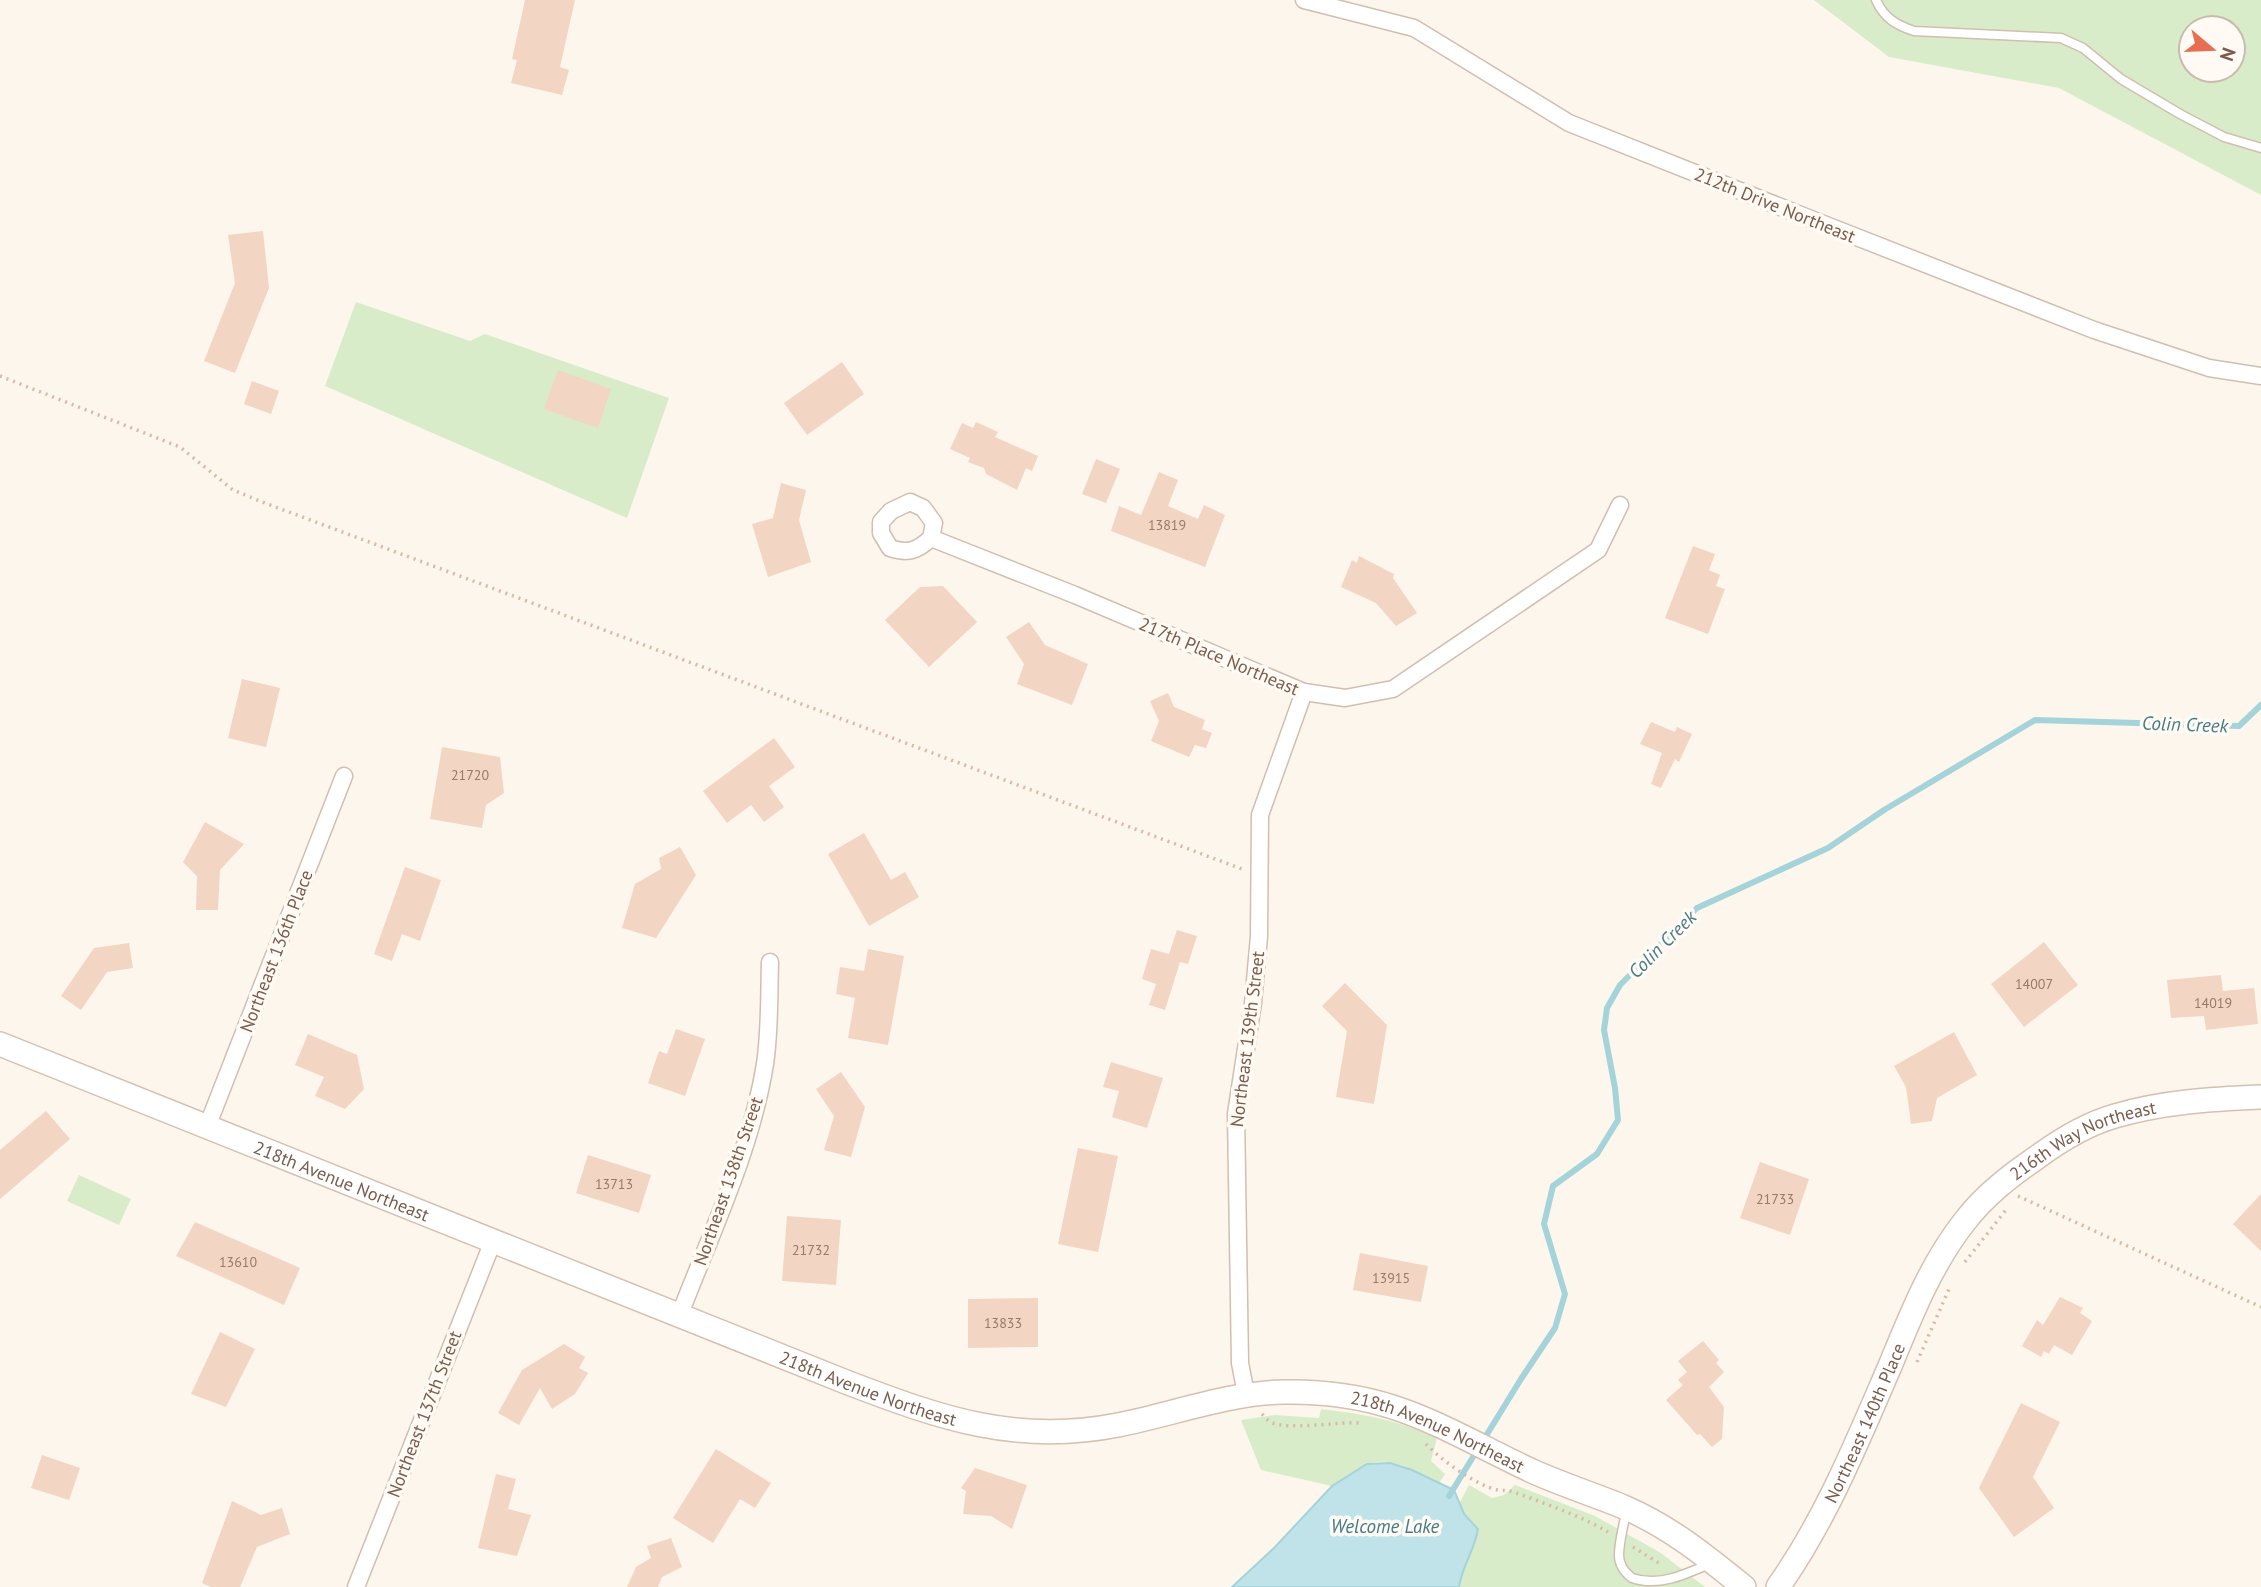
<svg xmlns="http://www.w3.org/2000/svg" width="2261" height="1587" viewBox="0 0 2261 1587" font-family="'PT Sans',sans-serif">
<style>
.green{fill:#d8ecc9;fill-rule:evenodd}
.water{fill:#bfe3e8;stroke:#a5d3da;stroke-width:2}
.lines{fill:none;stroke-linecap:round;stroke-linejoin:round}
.stream{stroke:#a5d3da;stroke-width:6}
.building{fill:#f3d5c3}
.lane-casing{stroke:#d1beb0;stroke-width:11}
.street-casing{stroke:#d1beb0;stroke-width:19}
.secondary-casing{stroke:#d6c0b0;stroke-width:26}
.path{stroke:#d9b8a5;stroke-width:3.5;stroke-dasharray:2 5;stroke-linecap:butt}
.lane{stroke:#fff;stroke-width:8}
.street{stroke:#fff;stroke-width:16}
.secondary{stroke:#fff;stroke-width:23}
.labels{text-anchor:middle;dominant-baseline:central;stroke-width:7;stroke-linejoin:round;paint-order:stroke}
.number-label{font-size:14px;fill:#987a6a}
.street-label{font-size:18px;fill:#7a5c4d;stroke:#fffaf3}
.water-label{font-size:19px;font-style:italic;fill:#437c86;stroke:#fffaf3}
</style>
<rect width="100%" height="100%" fill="#fdf6ec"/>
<g class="green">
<path d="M1814,0H2261V195L2059,88L1889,57ZM2191,28H2233V70H2191Z"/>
<path d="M356,302L470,341L485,334L669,398L627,518L325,386Z"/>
<path d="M79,1175L131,1199L119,1225L67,1201Z"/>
<path d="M1321,1409C1364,1414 1397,1420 1437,1438L1431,1461L1445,1474L1439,1483C1418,1473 1389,1454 1365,1465C1354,1471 1343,1480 1332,1486L1261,1470L1241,1420L1275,1415L1319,1418Z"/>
<path d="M1469,1485L1492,1498L1504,1495L1515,1485L1595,1516L1661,1553L1705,1587H1459C1462,1566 1475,1549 1478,1529L1464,1514L1459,1504Z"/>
</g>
<path class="water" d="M1390,1463L1412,1470L1454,1490L1464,1514L1478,1529C1475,1549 1462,1566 1459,1587H1232L1275,1547L1332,1486L1367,1464Z"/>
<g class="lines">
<path class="stream" d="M1449,1496L1521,1379L1555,1328L1565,1294L1544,1224L1553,1186L1597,1154L1618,1120L1615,1088L1604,1030L1607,1008L1620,985L1697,908L1828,848L1884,810L2035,720L2239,726L2261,705"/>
</g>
<g class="building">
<path d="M525,0H575L560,67L569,70L562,95L511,83L517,60L512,59Z"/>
<path d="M263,231L269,288L235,373L204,361L235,283L228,235Z"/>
<path d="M842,362L864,394L807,435L784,403Z"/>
<path d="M558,370L611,389L598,428L544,409Z"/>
<path d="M252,381L279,391L271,414L244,404Z"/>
<path d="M976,422L998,432L995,437L1038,456L1032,471L1026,468L1017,490L986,474L984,468L968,462L970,458L950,449L962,423L973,428Z"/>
<path d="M1096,459L1120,469L1106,503L1082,494Z"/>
<path d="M1159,472L1178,480L1168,506L1198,519L1204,505L1225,515L1205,567L1111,531L1119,506L1141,515Z"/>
<path d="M781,483L806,490L799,520L811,562L768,577L752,524L773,518Z"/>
<path d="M1693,546L1715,554L1709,570L1720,575L1716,586L1725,589L1708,634L1665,618Z"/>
<path d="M1359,556L1394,574L1393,578L1417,613L1396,626L1376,603L1341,587L1352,560L1357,563Z"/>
<path d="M943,586L977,622L929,667L885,620L920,587Z"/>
<path d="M1029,622L1045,645L1088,664L1072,705L1017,684L1024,664L1006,637Z"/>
<path d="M242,679L280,688L266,747L228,738Z"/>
<path d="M1168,693L1174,707L1205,720L1202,729L1212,733L1206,748L1195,745L1189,757L1151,741L1159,721L1150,701Z"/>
<path d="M1651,722L1675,732L1677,727L1692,734L1679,762L1675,759L1661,788L1651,784L1662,753L1640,744Z"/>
<path d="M774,738L795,767L769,786L784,807L764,822L751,805L727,823L703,791Z"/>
<path d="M442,747L500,757L504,793L486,805L482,828L430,819Z"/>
<path d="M205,822L244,844L220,870L218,910H196L197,876L183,862Z"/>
<path d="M864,833L891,880L905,872L919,897L869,926L828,854Z"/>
<path d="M680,847L696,875L656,938L622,928L635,884L661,869L659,858Z"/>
<path d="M405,867L441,880L420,941L402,934L392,961L374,954Z"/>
<path d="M1177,930L1197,936L1188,964L1180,962L1165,1010L1149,1005L1156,984L1142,979L1151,949L1169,954Z"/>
<path d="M2044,942L2078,985L2024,1027L1991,984Z"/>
<path d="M129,943L133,968L107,972L81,1010L61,996L94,948Z"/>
<path d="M868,949L904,956L888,1045L848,1038L855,998L836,994L840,967L864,971Z"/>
<path d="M2221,975L2223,991L2254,988L2258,1024L2206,1030L2204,1016L2171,1018L2167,980Z"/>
<path d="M1345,983L1387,1025L1374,1104L1336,1097L1347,1031L1322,1006Z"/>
<path d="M676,1029L705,1039L685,1096L648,1083L659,1051L667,1054Z"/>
<path d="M1954,1032L1977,1075L1937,1098L1932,1121L1911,1124L1906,1087L1894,1066Z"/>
<path d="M308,1034L357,1055L364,1089L345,1109L315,1096L324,1077L295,1065Z"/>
<path d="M1111,1062L1163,1078L1147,1128L1112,1117L1119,1091L1103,1087Z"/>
<path d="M841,1072L865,1107L851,1157L824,1150L834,1116L816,1089Z"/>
<path d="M46,1111L70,1139L0,1199V1150Z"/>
<path d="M1078,1148L1118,1156L1098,1252L1058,1244Z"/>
<path d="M588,1155L651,1175L639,1213L576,1193Z"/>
<path d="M1760,1162L1809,1179L1790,1235L1740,1218Z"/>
<path d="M2261,1194V1251L2233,1224Z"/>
<path d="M787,1216L841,1220L836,1285L782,1281Z"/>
<path d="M195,1222L300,1268L284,1305L176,1256Z"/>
<path d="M1360,1253L1428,1266L1421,1302L1353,1290Z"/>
<path d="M2060,1297L2083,1308L2080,1313L2092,1321L2072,1355L2054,1345L2049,1354L2044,1351L2041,1357L2022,1346L2037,1320L2043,1325Z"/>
<path d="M1038,1298V1347L968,1348V1299Z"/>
<path d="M220,1332L255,1349L226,1407L191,1394Z"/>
<path d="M1703,1341L1719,1360L1716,1363L1724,1372L1709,1387L1724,1407L1722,1439L1712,1447L1700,1434L1697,1435L1666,1400L1683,1385L1678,1380L1687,1372L1678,1361Z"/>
<path d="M564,1344L585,1357L579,1368L588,1373L575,1394L552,1409L540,1388L519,1425L498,1413L522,1370Z"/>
<path d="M2021,1403L2060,1422L2033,1477L2054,1508L2014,1537L1979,1488Z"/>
<path d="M716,1449L771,1483L755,1508L740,1499L713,1543L673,1518Z"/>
<path d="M42,1455L80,1468L69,1500L31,1488Z"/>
<path d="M975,1468L1027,1485L1012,1529L991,1516L963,1514L966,1491L961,1488Z"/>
<path d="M496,1474L516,1479L508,1509L531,1515L517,1556L478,1548Z"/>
<path d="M232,1501L261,1515L282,1508L290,1534L257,1547L240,1587H211L202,1583Z"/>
<path d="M671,1538L682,1567L662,1577L658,1587H627L636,1567L651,1558L647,1546Z"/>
</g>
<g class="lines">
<defs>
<g id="lane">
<path d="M1876,0C1884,18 1896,25 1914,31L2061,38L2083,48L2121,79L2180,114L2224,137L2261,148"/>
<path d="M1626,1511C1624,1525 1619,1541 1619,1555C1619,1565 1624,1572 1632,1578C1658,1587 1684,1575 1709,1564"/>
</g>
<g id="street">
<path d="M1304,0L1414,28L1569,123L1831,227L2094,330L2209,368L2261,376"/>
<path d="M931,538C917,551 908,554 890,548L881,533V522L891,511L910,502L923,508L934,523L931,538L1075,595L1304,692L1345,698L1393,689L1598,550L1620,505"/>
<path d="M207,1127L344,776"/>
<path d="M680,1314C711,1233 751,1151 765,1064C770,1031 769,996 770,962"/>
<path d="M1246,1394L1240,1363L1236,1114L1253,1003L1259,936L1260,815L1304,692"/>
<path d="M356,1587L493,1241"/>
</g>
<g id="secondary">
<path id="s1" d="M0,1044L846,1382C940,1418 1016,1445 1118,1425C1174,1414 1227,1393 1284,1392C1391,1390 1441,1428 1532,1471C1563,1485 1595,1495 1626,1508C1670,1527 1707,1557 1744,1587"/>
<path id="s2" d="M1778,1587C1826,1519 1857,1442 1890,1366C1911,1315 1931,1264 1965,1221C1985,1195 2010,1176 2036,1158C2059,1141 2087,1124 2115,1116C2162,1102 2212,1099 2261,1097"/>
</g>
</defs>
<use href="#lane" class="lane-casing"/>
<use href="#street" class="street-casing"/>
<use href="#secondary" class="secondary-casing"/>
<g class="path">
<path d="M0,376L180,447L233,490L265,503L1242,869"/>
<path d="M2018,1196L2261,1307"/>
<path d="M1965,1262L2006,1210"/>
<path d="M1917,1362L1949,1289"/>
<path d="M1262,1414C1265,1417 1267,1420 1271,1422C1287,1431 1340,1421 1363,1423"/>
<path d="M1426,1444C1441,1460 1477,1486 1498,1490C1504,1491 1508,1490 1514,1492C1546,1504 1579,1515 1608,1532"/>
<path d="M1633,1547L1662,1565"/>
</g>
<use href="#lane" class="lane"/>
<use href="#street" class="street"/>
<use href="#secondary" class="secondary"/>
</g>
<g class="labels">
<g class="number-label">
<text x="1167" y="525">13819</text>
<text x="470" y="775">21720</text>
<text x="2034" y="984">14007</text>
<text x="2213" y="1003">14019</text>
<text x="614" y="1184">13713</text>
<text x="1775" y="1199">21733</text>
<text x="811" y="1250">21732</text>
<text x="238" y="1262">13610</text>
<text x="1391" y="1278">13915</text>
<text x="1003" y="1323">13833</text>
</g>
<g class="street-label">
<text transform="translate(1775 205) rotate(22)">212th Drive Northeast</text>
<text transform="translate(1219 656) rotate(23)">217th Place Northeast</text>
<text transform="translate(276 951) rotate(-69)">Northeast 136th Place</text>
<text transform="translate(1247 1039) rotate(-83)">Northeast 139th Street</text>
<text stroke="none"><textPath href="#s2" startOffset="558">216th Way Northeast</textPath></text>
<text stroke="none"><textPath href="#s1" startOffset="368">218th Avenue Northeast</textPath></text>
<text transform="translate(728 1181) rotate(-71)">Northeast 138th Street</text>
<text stroke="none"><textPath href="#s1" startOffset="934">218th Avenue Northeast</textPath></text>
<text transform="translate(424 1414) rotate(-69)">Northeast 137th Street</text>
<text stroke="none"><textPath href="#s2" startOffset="186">Northeast 140th Place</textPath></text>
<text stroke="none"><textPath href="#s1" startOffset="1521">218th Avenue Northeast</textPath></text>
</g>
<g class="water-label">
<text transform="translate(2185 724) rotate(2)">Colin Creek</text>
<text transform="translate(1662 944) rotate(-45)">Colin Creek</text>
<text x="1385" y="1526">Welcome Lake</text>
</g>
</g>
<g transform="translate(2212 49) rotate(109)"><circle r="33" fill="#fffaf3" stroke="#cabbb1" stroke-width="2"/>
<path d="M0-5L12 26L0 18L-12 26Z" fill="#e76f51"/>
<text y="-10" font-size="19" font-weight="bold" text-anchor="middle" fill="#7a5c4d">N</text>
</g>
</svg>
